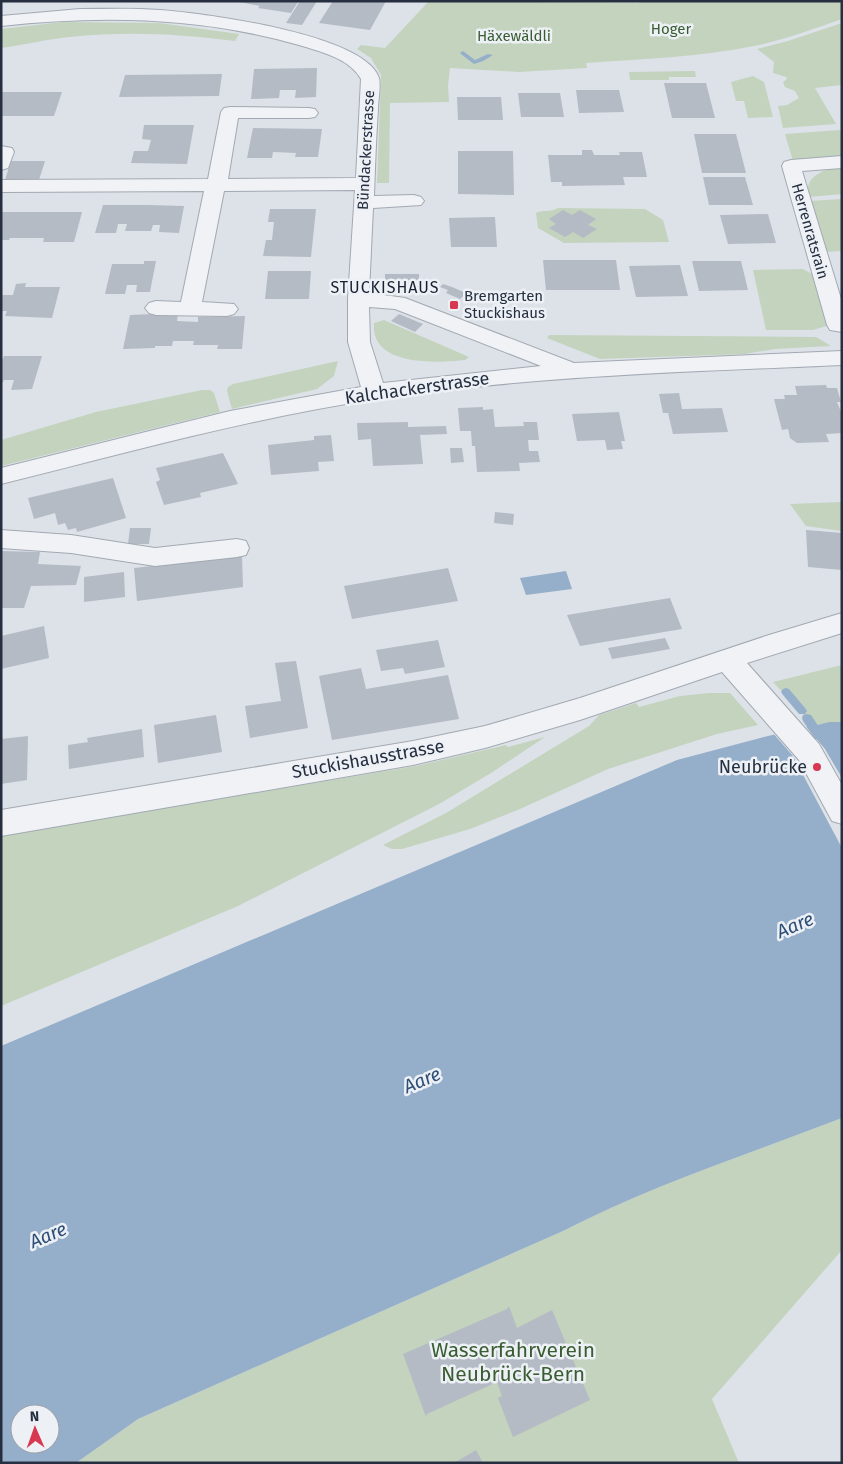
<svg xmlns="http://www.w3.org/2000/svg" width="843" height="1464" viewBox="0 0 843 1464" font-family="'Fira Sans',sans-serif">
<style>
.green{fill:#c3d3be}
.water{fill:#95afcb;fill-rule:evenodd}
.pier{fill:#dde2e8}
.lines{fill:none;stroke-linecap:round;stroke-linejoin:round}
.stream{fill:#95afcb;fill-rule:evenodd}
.building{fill:#b4bbc5}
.minor-casing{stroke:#a2a9b2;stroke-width:2}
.minor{fill:#f0f2f6;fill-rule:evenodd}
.poi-dot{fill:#d83850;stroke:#edf1f6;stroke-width:2}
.labels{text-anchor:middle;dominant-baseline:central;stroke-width:5;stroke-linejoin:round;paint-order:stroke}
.far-park-label{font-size:15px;fill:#3a5d32;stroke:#edf1f6}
.far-street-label{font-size:15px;fill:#262f40;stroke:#edf1f6}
.far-poi-label{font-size:15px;fill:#262f40;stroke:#edf1f6;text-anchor:start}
.far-quarter-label{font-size:16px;letter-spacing:1px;fill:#182031;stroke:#edf1f6}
.street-label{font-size:18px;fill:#262f40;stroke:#edf1f6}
.poi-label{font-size:18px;fill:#262f40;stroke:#edf1f6;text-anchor:end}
.water-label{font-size:19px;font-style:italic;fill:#2d4e77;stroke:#edf1f6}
.near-park-label{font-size:21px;fill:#3a5d32;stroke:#edf1f6}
</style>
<rect width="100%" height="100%" fill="#dde2e8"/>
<g class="green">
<path d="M429,1L639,3L638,1H842V19C813,29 784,40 754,46C699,57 642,59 586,63L587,68L519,72L450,68L448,85L449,102L390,103L389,183H377L381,75L371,58L357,49L361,45L385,48Z"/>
<path d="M63,22L159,23L239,34L235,41C178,34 127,31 70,37C47,39 24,45 1,48V29Z"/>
<path d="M842,23V85L815,88L836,124L783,128L778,106L787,105L799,98L795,91L785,87L783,82L787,79L786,77L773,73L774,62L757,49L788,41Z"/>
<path d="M695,71L696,77H669V80H630L629,72Z"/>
<path d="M753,76L764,82L773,117L748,118L744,101H736L731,82Z"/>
<path d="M840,130L842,133V157L793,161L785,134Z"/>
<path d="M842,165V194L809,197C802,176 826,169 842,165Z"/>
<path d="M842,199V251L824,252L809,201Z"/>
<path d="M558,208L645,209L663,220L669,242L564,243L538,228L536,213C544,209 550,213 558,208Z"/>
<path d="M803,269L816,276L830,325L813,330H766L753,270Z"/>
<path d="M384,320L469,357L465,360C438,363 370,367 374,323Z"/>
<path d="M549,335L816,337L831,346L775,349L745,354L600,359L547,338Z"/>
<path d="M338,361L334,376L317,389L232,409L227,391L228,387L233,384Z"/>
<path d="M202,390H210L214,393L220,412L1,466V440L96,412Z"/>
<path d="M842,502V531L806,526L790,504Z"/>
<path d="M842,665V722L813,725L773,682Z"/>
<path d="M709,693H730L758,725L717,734L608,769L520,809L470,829L402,849H392L383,845L446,813L589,726L599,715L636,703L639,707L680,696Z"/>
<path d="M545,737L491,773L439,804L238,906L1,1006V835L416,766L506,745L508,747Z"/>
<path d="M842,1118V1250L712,1399L739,1463H76L138,1419L563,1231C652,1185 749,1154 842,1118Z"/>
</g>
<g class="water">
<path d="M566,571L572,589L526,595L520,578Z"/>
<path d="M830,722H842V822L833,830L842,834V1118C749,1154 652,1185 563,1231L138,1419L76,1463H1V1046L677,760L768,736ZM20,1414H50V1444H20Z"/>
</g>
<path class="pier" d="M804,724L825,749L842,778V825L837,829L842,831V848L793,756L772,732Z"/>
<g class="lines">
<g class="stream">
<path d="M463,51L475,60L488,54L493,55L483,61L474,64L461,54L460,53Z"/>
<path d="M786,688L789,689L805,708L807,711L805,714H799L783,695L781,692L783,689Z"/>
<path d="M807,714L811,715L823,733L824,736L823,739H815L803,721L802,718L803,715Z"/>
</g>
</g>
<g class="building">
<path d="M234,1H293L298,2L291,13L258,8L260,6Z"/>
<path d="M300,1H317L302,25L286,23Z"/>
<path d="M333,1H386L370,30L319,23Z"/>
<path d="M317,68L316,97L295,98L296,90H280L279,98L251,99L254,69Z"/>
<path d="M222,74L219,96L119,97L125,75Z"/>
<path d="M664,83H706L715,118H672Z"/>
<path d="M576,90H619L624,112L579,113Z"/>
<path d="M1,92H62L54,116H1Z"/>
<path d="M518,93H560L564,117H521Z"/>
<path d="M457,97H501L503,120H458Z"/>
<path d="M144,125H194L187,164L131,163L134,151H148L151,140L142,139Z"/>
<path d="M253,128L322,129L318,157H295L296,153L273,152L272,158H247Z"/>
<path d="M694,134H736L746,173H702Z"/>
<path d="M582,150H592L594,155H620L619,152H642L647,177H623L625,185L562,186V182H551L548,155H582Z"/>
<path d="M458,151H513L514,195L458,194Z"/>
<path d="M11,161H45L39,180H5Z"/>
<path d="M703,177H745L753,205H709Z"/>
<path d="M103,205H148L184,206L179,233L159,232L160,225H153L151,231H125L127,224H118L116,233H95Z"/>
<path d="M270,209H316L311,257L263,256L266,240H272L274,222H268Z"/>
<path d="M563,210L572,215L580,210L596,219L588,225L597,229L583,238L573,232L565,237L549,228L556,224L549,219Z"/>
<path d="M1,212H82L74,242H43L44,238H10L9,240H1Z"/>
<path d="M768,214L776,243L728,244L720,215Z"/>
<path d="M495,217L497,247H451L449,218Z"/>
<path d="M543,260H616L620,290H546Z"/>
<path d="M144,261H156L150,292H136L137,285H127L125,294H105L112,264H144Z"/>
<path d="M692,261H741L748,290L699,291Z"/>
<path d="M680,265L688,296L636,297L629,266Z"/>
<path d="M268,271H311L309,299H265Z"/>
<rect x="385" y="274" width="34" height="6"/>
<path d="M26,283L25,287H60L52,318L5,316L7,311H1V295H13L16,284Z"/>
<path d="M443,284L452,287L466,293L460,299L446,293L448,290L440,287Z"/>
<path d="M178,313L177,321L198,322V317L245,316L242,349H217L218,345H193L194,341H173L172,346H155V348L123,349L130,315Z"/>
<path d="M399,314L423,324L415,332L391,321Z"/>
<path d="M4,356H42L32,389L11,390L14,380H4L1,384V362Z"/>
<path d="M826,385L827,388H837L841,402H837L842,414V433L826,434L829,442L797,443L790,438L788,429L782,430L774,399H785L784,395H797L795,386Z"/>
<path d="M679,393L682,409L722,408L728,432L673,434L668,413H663L659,394Z"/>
<path d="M483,407V410L493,409L495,427L524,426L523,422H537L539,440H528L529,451H538L540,462L519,463L520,471L477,472L475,446H472L471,431H460L458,408Z"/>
<path d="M619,412L625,441H621L623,449L607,450L605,440L577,441L572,414Z"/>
<path d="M408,422V427L446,426L447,434L420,435L423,464L373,466L371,439L358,440L357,423Z"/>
<path d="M331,435L334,461L318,462L319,471L271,475L268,445L314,440V436Z"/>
<path d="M450,448H462L464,462L451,463Z"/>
<path d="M223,453L238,484L200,493L201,497L164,505L156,482L160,480L156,468Z"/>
<path d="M113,478L126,518L77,532L76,528L68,530L65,523L58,525L55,513L34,519L28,498Z"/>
<path d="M495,512L514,514L513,525L494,523Z"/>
<path d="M130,528H151L149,544H128Z"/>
<path d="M806,530L842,533V570L808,567Z"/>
<path d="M1,551L40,552L38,564L81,566L76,585L31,586L24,608H1Z"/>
<path d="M242,556L243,587L137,601L134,568Z"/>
<path d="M448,568L458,601L352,619L344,586Z"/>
<path d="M124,572L125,597L84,602V577Z"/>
<path d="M670,598L682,629L580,646L567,615Z"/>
<path d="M44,626L49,658L1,669V636Z"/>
<path d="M665,638L670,649L648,653L612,659L608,648Z"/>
<path d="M438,640L445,667L405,674L403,668L381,671L376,650Z"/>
<path d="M296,661L308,728L250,738L245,706L281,701L275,663Z"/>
<path d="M361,668L366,689L448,675L459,719L332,740L319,676Z"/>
<path d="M216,715L222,752L158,763L154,725Z"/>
<path d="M142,729L144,757L69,769L68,745L88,742L87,738Z"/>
<path d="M28,736L27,780L1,784V739Z"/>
<path d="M509,1306L517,1328L552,1310L590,1400L513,1437L498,1398L502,1396L497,1382L427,1414L426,1417L403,1354L507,1309Z"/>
<path d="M476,1450L483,1463H454Z"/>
</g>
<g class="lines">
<defs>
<g id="minor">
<path d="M80,9C107,9 133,8 160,10C202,13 365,34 379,78C381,87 378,100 378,109C376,138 375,167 374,196L414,195L421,197L424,201L421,205L373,208L369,293L405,298L574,363L842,351V365C686,372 531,376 377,399C250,418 126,453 1,484V468L230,411L361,387L348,342V299L355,190L224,191L202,302L234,304L238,309L234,314L227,316L156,315L149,313L145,308L149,303L156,301L181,302L204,191L1,192V180L208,179L221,112L224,108L230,107L309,108L315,109L318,113L315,117L309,118H238L228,179L356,178L361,79C349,58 321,52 299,45C201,17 102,15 1,26V16ZM369,307L395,309L541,366L383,383L370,342Z"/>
<path d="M1,146L12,148L14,152L8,168L1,170Z"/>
<path d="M842,156V168L802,171L842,302V332L830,330L827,325L782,166L784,162L791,160Z"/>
<path d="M1,530L71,535L155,548L237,539L246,541L249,548L246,555L237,557L155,566L71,553L1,548Z"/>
<path d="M842,613V633L747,663L819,744L842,785V824L832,821L799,760L722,672L580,720L485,748L413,765L1,836V810L413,741L485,726L580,698L769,635Z"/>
</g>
</defs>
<use href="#minor" class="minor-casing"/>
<use href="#minor" class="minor"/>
</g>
<g class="poi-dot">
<rect x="449" y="300" width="10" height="10" rx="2.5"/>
<circle cx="817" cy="767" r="5"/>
</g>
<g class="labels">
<g class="far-park-label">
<text x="671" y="29">Hoger</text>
<text x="514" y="36">Häxewäldli</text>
</g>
<g class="far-street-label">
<text transform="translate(366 150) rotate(-87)">Bündackerstrasse</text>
<text transform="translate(810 231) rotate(74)">Herrenratsrain</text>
</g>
<g class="far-poi-label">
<text x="464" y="296">Bremgarten<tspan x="464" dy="17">Stuckishaus</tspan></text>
</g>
<g class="far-quarter-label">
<text x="385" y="287">STUCKISHAUS</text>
</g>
<g class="street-label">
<text transform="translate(417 388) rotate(-8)">Kalchackerstrasse</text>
<text transform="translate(368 759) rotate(-10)">Stuckishausstrasse</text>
</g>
<g class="poi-label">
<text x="807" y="767">Neubrücke</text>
</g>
<g class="water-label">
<text transform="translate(795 925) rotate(-23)">Aare</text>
<text transform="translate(422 1080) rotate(-23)">Aare</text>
<text transform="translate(48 1235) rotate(-23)">Aare</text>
</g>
<g class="near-park-label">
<text x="513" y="1350">Wasserfahrverein<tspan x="513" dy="24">Neubrück-Bern</tspan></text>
</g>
</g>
<rect width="843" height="1464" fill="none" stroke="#262f40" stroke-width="5"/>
<g transform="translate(35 1429) rotate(358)"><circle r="24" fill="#edf1f6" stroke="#9da3ad"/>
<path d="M0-4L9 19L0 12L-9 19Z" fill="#d83850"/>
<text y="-8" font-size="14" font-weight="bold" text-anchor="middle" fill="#262f40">N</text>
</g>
</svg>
